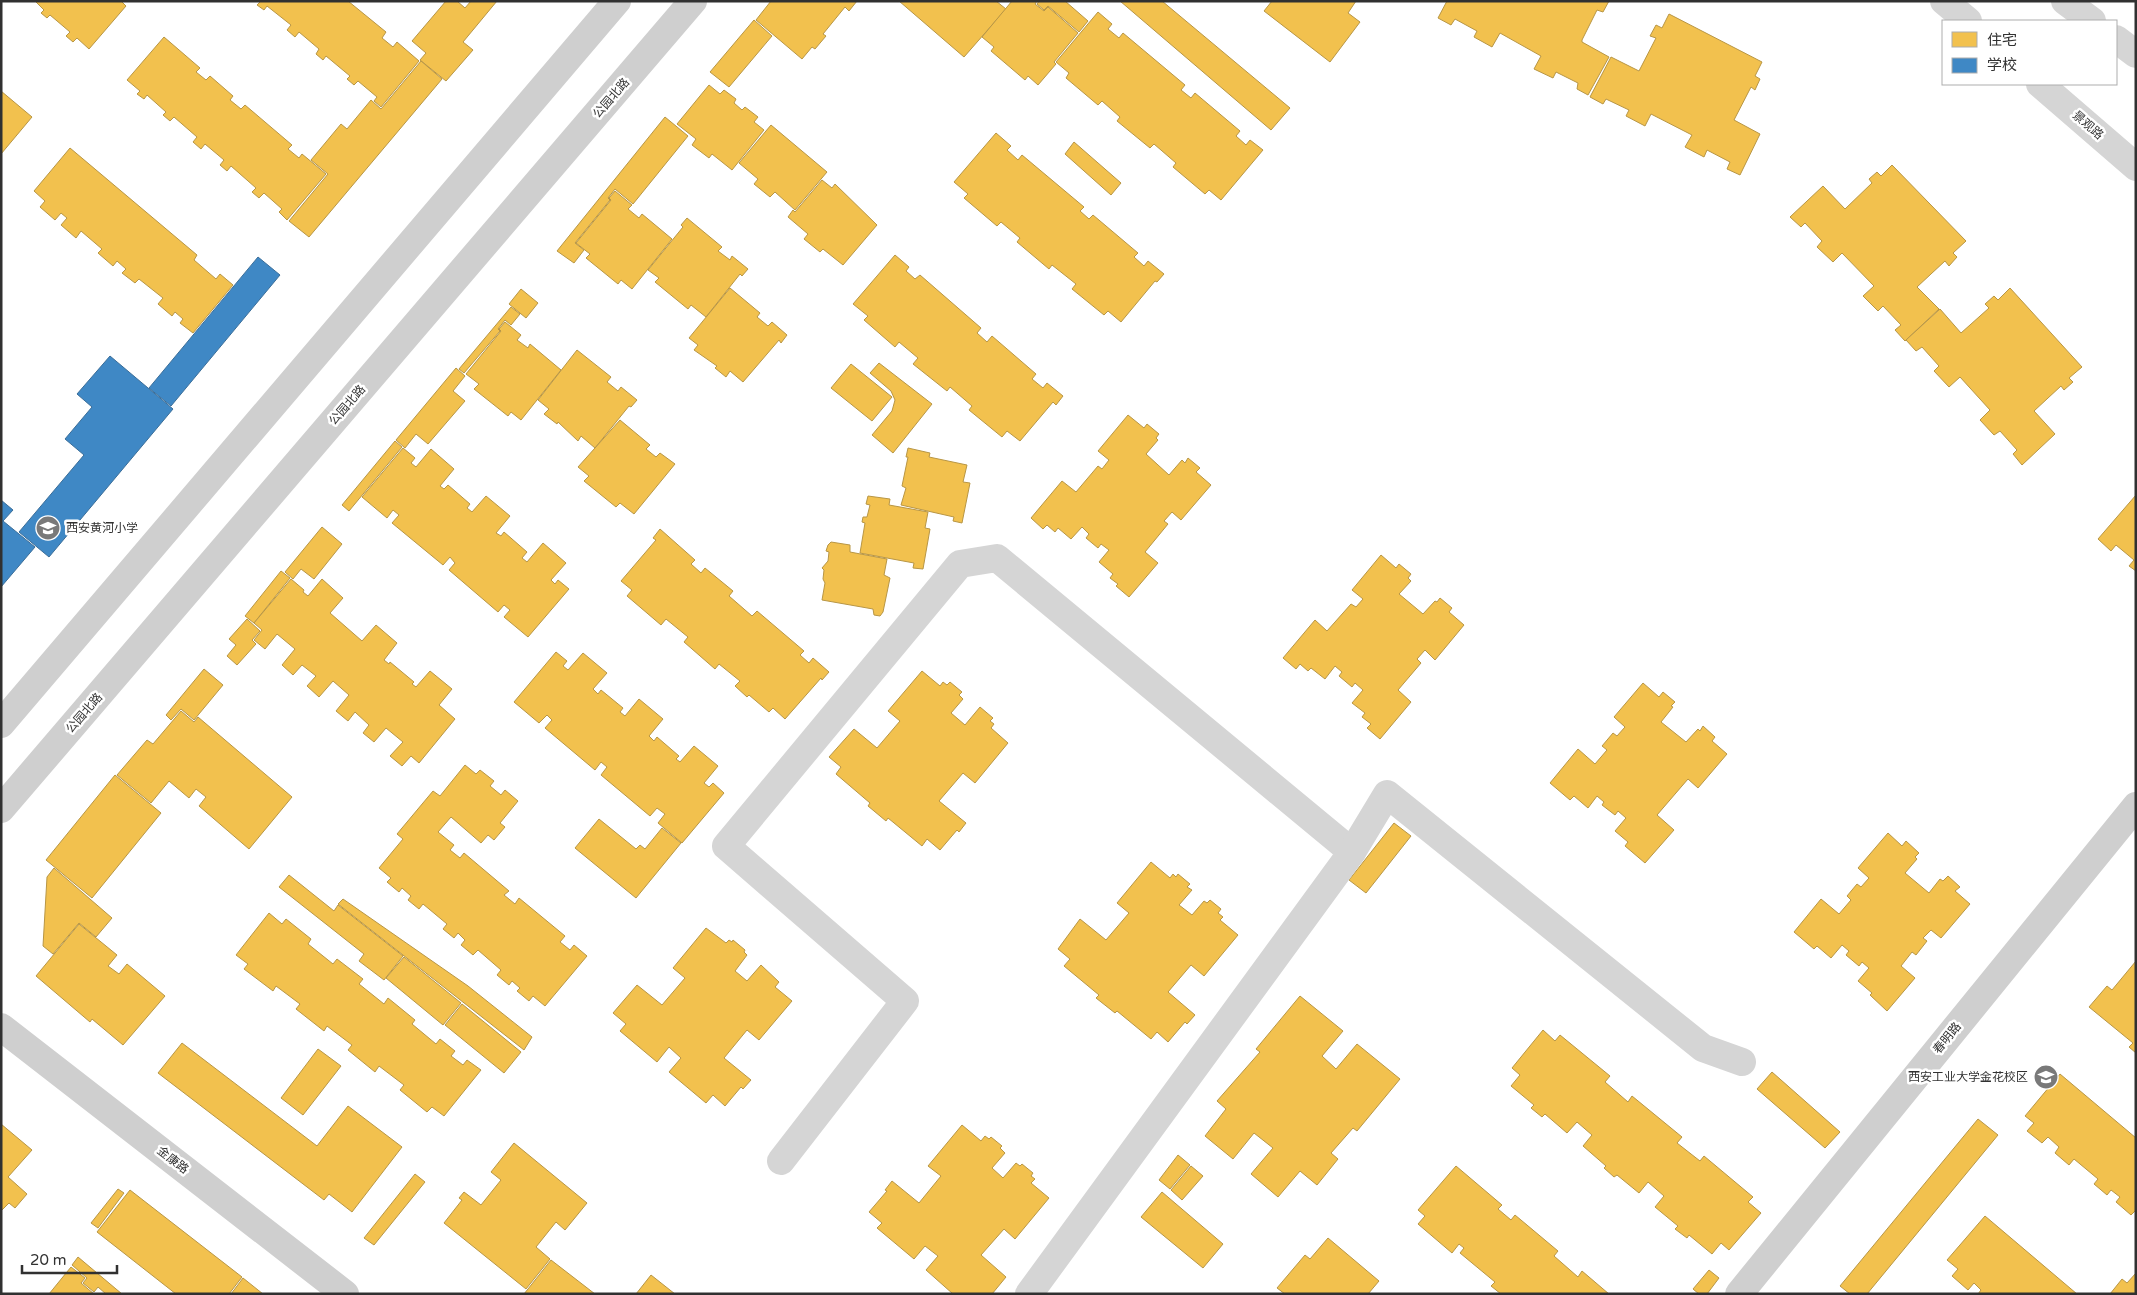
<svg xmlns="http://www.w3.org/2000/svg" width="2137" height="1295" viewBox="0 0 2137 1295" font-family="'Varela Round','Noto Sans SC',sans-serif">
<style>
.homes{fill:#f2c14e;stroke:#b89645}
.schools{fill:#3f88c5;stroke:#3b6e99}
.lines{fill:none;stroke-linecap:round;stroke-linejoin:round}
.street{stroke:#d5d5d5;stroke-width:28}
.secondary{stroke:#cfcfcf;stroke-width:28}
.labels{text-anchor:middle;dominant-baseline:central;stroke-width:5;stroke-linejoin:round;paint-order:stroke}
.street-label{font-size:12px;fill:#313131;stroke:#fff}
.poi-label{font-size:12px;fill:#313131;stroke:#fff;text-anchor:start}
</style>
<rect width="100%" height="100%" fill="#fff"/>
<g class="homes">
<path d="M35,1H121L126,6L89,49L77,38L73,42L66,36L70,32L50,15L47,18L41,13L44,10Z"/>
<path d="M261,1H348L386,32L382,38L393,47L397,42L419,61L381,107L374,101L377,97L358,81L354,85L347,79L350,76L326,56L323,60L316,54L319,49L299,32L295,37L287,30L291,25L267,6L264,10L257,5Z"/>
<path d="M446,1H457L465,8L471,1H497L463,42L473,50L446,81L420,60L426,53L412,41Z"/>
<path d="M771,1H857L849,11L845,7L823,34L826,36L815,49L812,47L802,59L756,20Z"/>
<path d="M899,1H996L1006,9L964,57Z"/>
<path d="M1012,1H1037L1035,4L1044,11L1048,7L1078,33L1054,62L1056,64L1038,85L1028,76L1025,80L991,51L994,47L982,37Z"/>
<path d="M1039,1H1065L1088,21L1079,32L1048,6L1044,10L1037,4Z"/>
<path d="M1120,1H1162L1290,108L1271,130Z"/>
<path d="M1272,1H1356L1348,13L1360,22L1330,62L1264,11Z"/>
<path d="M1447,1H1609L1603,12L1597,10L1582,40V42L1609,57L1588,95L1577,89L1578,83L1556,72L1553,78L1534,69L1541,56L1500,33L1492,47L1474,37L1477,31L1455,19L1451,25L1438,18Z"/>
<path d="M1098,12L1112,24L1108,29L1119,38L1123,33L1185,85L1181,90L1191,98L1195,93L1240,131L1236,136L1246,145L1250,140L1263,150L1221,200L1209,190L1205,194L1173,167L1176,163L1154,144L1150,148L1117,121L1120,117L1102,101L1098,105L1066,78L1069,73L1056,62Z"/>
<path d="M1669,14L1762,62L1755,76L1760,79L1755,90L1751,87L1734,120L1760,134L1740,175L1727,169L1730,162L1707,150L1704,157L1685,147L1692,135L1651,114L1645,126L1626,116L1629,110L1606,99L1603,104L1590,97L1611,57L1639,71L1656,38L1650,36L1656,25L1662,28Z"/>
<path d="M754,20L772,36L729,87L710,72Z"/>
<path d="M164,37L200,68L196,72L206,80L210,76L233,96L230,100L241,109L245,105L292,145L288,149L299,158L302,154L326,174L287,220L279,212L282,209L264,193L259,198L252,192L256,188L231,166L227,171L220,165L224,160L205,144L201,149L193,142L197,137L174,117L170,121L163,115L166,112L147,95L144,99L137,94L140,91L127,80Z"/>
<path d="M421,61L442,79L309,237L289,221L328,174L311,160L341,124L347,129L371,100L381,109Z"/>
<path d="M709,85L720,94L724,90L736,99L734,103L742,110L745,107L758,117L754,122L764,130L732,170L712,154L709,158L692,145L696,139L677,124Z"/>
<path d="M1,91L32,117L1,154Z"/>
<path d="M665,117L688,136L633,204L615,189L608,198L610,200L575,243L584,250L574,263L557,251Z"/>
<path d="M771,125L827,172L795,210L775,192L770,197L754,184L758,179L739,163Z"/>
<path d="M996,133L1011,146L1007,150L1018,160L1022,155L1084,207L1080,211L1089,219L1093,215L1138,253L1134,257L1144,266L1148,261L1164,274L1157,282L1155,281L1121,322L1108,311L1104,315L1072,289L1076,284L1052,265L1049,269L1017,242L1020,238L1001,222L997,226L964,198L968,194L954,182Z"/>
<path d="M1074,142L1121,183L1111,195L1065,154Z"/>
<path d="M70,148L197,255L194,260L216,279L220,274L233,285L193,333L180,323L183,319L175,312L172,316L158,304L163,298L139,279L135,283L122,273L126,269L117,261L113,266L98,253L102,249L81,231L76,238L61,225L67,218L61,213L55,220L40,207L45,201L34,191Z"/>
<path d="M1892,165L1966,241L1953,253L1957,257L1949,266L1945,261L1917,287L1939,309L1905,341L1895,330L1901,325L1883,306L1878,311L1863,296L1874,286L1842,253L1833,262L1817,247L1822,241L1805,223L1801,227L1790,217L1823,186L1845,209L1872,183L1869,179L1877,172L1881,176Z"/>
<path d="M822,180L832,188L835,184L877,225L843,265L823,249L820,252L804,239L808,234L788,217L793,210L795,212Z"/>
<path d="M615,191L632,205L628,209L639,218L642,214L672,239L632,289L621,280L618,284L586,258L590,254L576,243L611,200L609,198Z"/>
<path d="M687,218L722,247L718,251L730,260L732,256L748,269L742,276L740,274L706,317L691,305L688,309L655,282L659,278L648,270L683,227L681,225Z"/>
<path d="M895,255L909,267L906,271L915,279L920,275L981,328L977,333L987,342L992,336L1036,374L1032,379L1043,388L1047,383L1063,396L1056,405L1053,402L1020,441L1007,431L1002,437L969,410L972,406L950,387L947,391L913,364L918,358L899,342L895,347L864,320L868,316L853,304Z"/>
<path d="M730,288L760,313L757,317L768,326L772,322L787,335L781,343L779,340L743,382L730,371L726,377L715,368L717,366L694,350L698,345L689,338Z"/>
<path d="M2010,288L2082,367L2069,378L2073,382L2064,390L2061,386L2034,411L2055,434L2022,465L2013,454L2017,450L2000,431L1994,435L1980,420L1990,410L1960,377L1949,387L1934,371L1939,366L1922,347L1916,351L1906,340L1940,309L1961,333L1989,308L1985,304L1994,296L1998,300Z"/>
<path d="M521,289L538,303L526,318L509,304Z"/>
<path d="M511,307L520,314L511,325L505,320L498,329L500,331L464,373L459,369Z"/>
<path d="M505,322L521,335L517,340L528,348L530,344L561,370L521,420L511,412L508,416L474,389L479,384L466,374L501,331L499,329Z"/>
<path d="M577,350L611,377L607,382L618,391L621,387L637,400L631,407L629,406L595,448L581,436L578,441L558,422L557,424L544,414L549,409L538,400Z"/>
<path d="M879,363L932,404L893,453L872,435L892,411L895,400L891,391L870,373Z"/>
<path d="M851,364L892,397L872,421L831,388Z"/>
<path d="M456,368L465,376L453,391L465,401L428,444L416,434L405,448L396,440Z"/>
<path d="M1128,415L1144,428L1147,424L1159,434L1156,438L1158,440L1146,454L1169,475L1182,460L1185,463L1188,458L1200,468L1196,472L1211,485L1181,520L1172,512L1164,521L1168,524L1145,552L1158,563L1129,597L1116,586L1118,584L1110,578L1113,574L1099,562L1109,550L1101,544L1098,548L1086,538L1089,534L1082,527L1071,539L1058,528L1055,532L1047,525L1043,529L1031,518L1062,481L1076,492L1098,466L1102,469L1109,460L1098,451Z"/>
<path d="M620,420L650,445L646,449L656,457L660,453L675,464L634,514L620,503L616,507L584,481L589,476L578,467Z"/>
<path d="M395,441L402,447L349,511L342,505Z"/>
<path d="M403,448L415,458L411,463L416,467L431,449L454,469L440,486L444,489L448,485L470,504L467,508L472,512L486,496L510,516L496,533L501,536L504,532L527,552L522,558L527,562L543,543L566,563L551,580L555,584L558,580L569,589L528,637L504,617L510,610L504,605L498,612L449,570L455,563L450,557L443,565L392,523L399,515L393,510L387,518L362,497Z"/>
<path d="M908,448L930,453L929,457L967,465L963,482L970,483L962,523L953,521L954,517L901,505L906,488L902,486L908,457H906Z"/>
<path d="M2136,495V571L2129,566L2134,560L2116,545L2111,551L2098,539Z"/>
<path d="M868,496L890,499L889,505L928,512L925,528L930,529L923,569L913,568L914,563L860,553L865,523L862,522L863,517H867L870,505L866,504Z"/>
<path d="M322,527L342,544L314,579L301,569L293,579L285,572Z"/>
<path d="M660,529L695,560L691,564L701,573L705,568L733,591L729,596L752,616L757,611L804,651L800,655L809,663L813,658L829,672L822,680L821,678L785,719L773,708L769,712L749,695L747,697L735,686L740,681L719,664L715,669L684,642L688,637L666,619L661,625L627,596L632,590L621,581L656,540L653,538Z"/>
<path d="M831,542L850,545V552L887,559L884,575L890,578L883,612L880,616L874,615L873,609L822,600L825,583L823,579L824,570L822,568L828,561L829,552L826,551L828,545Z"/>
<path d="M1381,555L1396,568L1399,564L1411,574L1408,578L1411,581L1399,594L1423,614L1435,601L1437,602L1440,598L1452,608L1449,612L1464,625L1435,660L1425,650L1417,659L1421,663L1398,690L1411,702L1380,739L1367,728L1371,724L1362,717L1365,713L1352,703L1363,690L1355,683L1352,687L1339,676L1342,672L1335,666L1325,679L1311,668L1308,671L1300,664L1296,669L1283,658L1315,620L1327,631L1351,604L1356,607L1363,599L1352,590Z"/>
<path d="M281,571L290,578L254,623L245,616Z"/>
<path d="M291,579L304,590L303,592L308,596L322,579L343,598L330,613L362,641L376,625L397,643L384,660L389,664L390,662L414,682L412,684L416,687L430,671L452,689L439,705L455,719L419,763L411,756L402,766L390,756L403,742L386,728L374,742L363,733L369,725L355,712L348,721L336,711L349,695L333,681L319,697L307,686L316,676L302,665L293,675L282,665L295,649L277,634L265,649L254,640L262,630L254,623Z"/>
<path d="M247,619L260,631L252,640L256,644L237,665L227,656L236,645L229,639Z"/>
<path d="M556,652L567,661L563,666L568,670L583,653L607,673L593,689L598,694L601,690L623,708L620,712L625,716L639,699L663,719L649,736L654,741L657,737L679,756L676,759L680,762L694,746L718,766L704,783L709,787L713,783L724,793L682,843L658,823L665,814L657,808L650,816L601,775L607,767L601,762L595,770L545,728L552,720L547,715L539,723L514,702Z"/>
<path d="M204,669L223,685L194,720L181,709L171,720L166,715Z"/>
<path d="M922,671L940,686L943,682L947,685L950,682L962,692L959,695L963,699L951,713L965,725L980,707L993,718L990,721L994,724L991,728L1008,743L975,783L963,773L939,801L966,823L959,832L957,830L940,850L927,839L922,846L888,818L886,821L868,806L870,803L836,774L841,767L829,757L854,729L877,748L900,721L888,711Z"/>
<path d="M1643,683L1659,697L1663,692L1675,702L1671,706L1673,707L1661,722L1686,742L1698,729L1700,731L1703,726L1715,737L1712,741L1727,754L1698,788L1688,779L1657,815L1674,830L1645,863L1625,846L1628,842L1615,831L1626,818L1618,811L1615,815L1602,805L1604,802L1597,796L1588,808L1574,796L1570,800L1550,783L1578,749L1595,764L1607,750L1602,746L1613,733L1617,736L1625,727L1614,717Z"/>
<path d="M181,711L194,722L198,717L292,797L249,849L199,806L206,797L196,789L189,798L169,781L151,803L117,775L147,740L153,744Z"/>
<path d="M465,765L476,774L480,770L494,781L490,786L501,795L505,790L518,801L500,823L505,827L494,840L488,835L481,843L451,817L438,832L454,845L450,850L460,858L464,853L509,891L504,895L515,904L519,898L565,936L560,942L570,950L574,945L587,956L545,1006L533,996L529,1001L517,991L520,988L512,981L509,985L497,975L501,970L478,950L473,955L461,945L465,940L458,933L454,938L443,929L447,924L423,904L419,909L408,900L411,896L402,888L399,892L387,882L391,878L379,868L403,839L397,834L433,791L440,796Z"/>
<path d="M115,775L161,813L92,898L46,860Z"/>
<path d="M599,819L636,849L640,845L645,849L662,828L681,843L636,898L575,848Z"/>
<path d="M1394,823L1411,836L1366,893L1349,880Z"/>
<path d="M1888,833L1902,846L1906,841L1919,853L1915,857L1917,859L1905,873L1929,893L1940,879L1943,881L1948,876L1960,887L1955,891L1970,904L1941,938L1931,930L1923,938L1927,941L1916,955L1912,952L1901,966L1915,978L1887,1011L1870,995L1872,993L1858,981L1869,968L1862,962L1859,966L1846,955L1849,951L1842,945L1831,958L1817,946L1814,949L1794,932L1821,899L1839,914L1851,900L1847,896L1857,884L1861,887L1869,878L1858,868Z"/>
<path d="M1151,862L1170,878L1173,874L1176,877L1178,874L1190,884L1187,887L1192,890L1179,905L1192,915L1204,901L1207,903L1210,900L1221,909L1218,913L1223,917L1220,920L1238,935L1204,976L1191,965L1168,992L1195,1015L1187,1024L1185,1022L1168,1042L1157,1032L1151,1039L1117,1011L1115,1013L1096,998L1099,995L1064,966L1070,959L1058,949L1080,919L1106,940L1129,913L1117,903Z"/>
<path d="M54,868L112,918L96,937L79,923L53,954L43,946L47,877Z"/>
<path d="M289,875L334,911L338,905L403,956L384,980L359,961L364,954L279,887Z"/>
<path d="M343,899L468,986L532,1037L524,1050L338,904Z"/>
<path d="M269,913L282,924L286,919L311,939L308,944L333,964L337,959L363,979L359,984L384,1004L388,998L415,1020L412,1024L436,1044L440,1039L455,1051L451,1056L463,1065L467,1060L481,1070L444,1116L432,1107L427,1112L400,1090L404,1085L379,1066L375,1072L348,1050L352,1045L327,1026L324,1031L296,1009L300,1004L276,986L273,991L244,969L248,964L236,955Z"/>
<path d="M79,924L117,955L108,966L119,974L127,964L165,996L123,1045L92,1019L90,1022L36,976Z"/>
<path d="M706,928L726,943L729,940L732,942L733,940L745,950L744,952L747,955L735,971L747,981L761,965L779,982L775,987L792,1001L759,1040L747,1030L724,1058L751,1080L743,1089L741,1087L725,1106L713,1095L706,1103L669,1072L681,1058L669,1047L657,1062L620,1031L626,1024L613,1013L637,985L662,1005L685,978L673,968Z"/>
<path d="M404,957L461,1003L443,1025L386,978Z"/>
<path d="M2136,961V1053L2129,1047L2133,1043L2089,1007L2107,986L2112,990Z"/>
<path d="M1300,996L1343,1031L1322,1056L1336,1069L1357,1044L1400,1079L1357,1131L1353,1128L1331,1153L1338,1159L1317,1185L1300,1171L1278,1197L1251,1174L1273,1148L1254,1133L1233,1159L1205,1136L1226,1109L1217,1101L1260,1052L1256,1049Z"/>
<path d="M462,1004L521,1052L504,1073L445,1025Z"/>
<path d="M1543,1030L1555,1041L1560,1035L1610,1076L1605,1082L1628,1102L1632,1096L1682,1137L1677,1143L1700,1161L1704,1156L1753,1197L1748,1202L1761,1213L1729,1250L1721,1243L1712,1254L1689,1235L1687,1238L1675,1229L1678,1226L1655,1207L1664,1196L1648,1182L1639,1193L1617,1175L1614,1177L1604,1168L1606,1166L1583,1146L1592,1135L1577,1122L1567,1133L1545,1114L1542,1117L1531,1108L1534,1105L1511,1086L1520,1075L1512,1068Z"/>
<path d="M182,1043L317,1146L348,1106L402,1147L352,1212L329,1194L324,1200L158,1073Z"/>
<path d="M318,1049L341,1066L303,1115L281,1098Z"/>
<path d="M1772,1072L1840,1132L1825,1148L1757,1089Z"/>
<path d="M2060,1074L2136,1138V1210L2131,1215L2116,1202L2120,1197L2111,1190L2107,1195L2094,1184L2098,1179L2074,1159L2069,1165L2055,1153L2059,1147L2048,1137L2042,1143L2027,1131L2034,1123L2025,1116Z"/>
<path d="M1978,1119L1998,1135L1867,1294H1850L1840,1286Z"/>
<path d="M1,1124L32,1150L8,1177L27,1194L15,1208L9,1203L1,1211Z"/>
<path d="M962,1125L981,1141L985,1136L989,1139L991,1137L1002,1146L1000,1148L1005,1153L992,1168L1003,1178L1016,1163L1020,1166L1022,1164L1033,1173L1031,1176L1035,1179L1031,1183L1049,1198L1015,1239L1004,1229L981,1255L1006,1277L992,1294H953L926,1270L938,1256L925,1246L914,1259L877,1228L882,1223L869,1212L887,1191L885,1190L892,1181L919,1203L941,1176L928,1166Z"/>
<path d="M514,1143L587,1203L565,1230L556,1222L536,1247L550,1259L526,1289L444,1223L462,1200L459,1198L464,1192L481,1205L501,1180L491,1172Z"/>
<path d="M1178,1155L1190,1165L1170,1189L1159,1180Z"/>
<path d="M1191,1166L1203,1176L1182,1200L1171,1190Z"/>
<path d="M1456,1166L1502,1205L1498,1209L1511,1220L1515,1215L1558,1251L1554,1256L1578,1277L1582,1271L1609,1294H1501L1491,1286L1495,1282L1460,1253L1464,1248L1459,1244L1452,1253L1418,1224L1425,1216L1418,1210Z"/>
<path d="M415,1174L425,1182L374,1245L364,1238Z"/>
<path d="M118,1189L124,1193L98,1228L91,1223Z"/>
<path d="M130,1190L242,1277L229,1294H176L97,1232Z"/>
<path d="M1162,1192L1223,1244L1203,1268L1141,1217Z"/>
<path d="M1985,1216L2077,1294H1978L1981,1290L1974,1283L1968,1290L1952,1276L1958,1269L1947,1260Z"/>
<path d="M1328,1238L1379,1281L1368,1294H1285L1277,1288L1305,1255L1310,1259Z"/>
<path d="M78,1257L122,1294H106L98,1287L94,1292L83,1283L87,1278L72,1265Z"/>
<path d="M551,1260L595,1294H524Z"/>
<path d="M71,1267L85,1278L81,1283L94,1294H49Z"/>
<path d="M1709,1270L1719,1278L1707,1294H1699L1693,1289Z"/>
<path d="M2136,1273V1294H2110L2122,1279L2127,1283Z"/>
<path d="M651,1275L675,1294H636Z"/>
<path d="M243,1278L263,1294H231Z"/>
</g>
<g class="schools">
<path d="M258,257L280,275L171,406L149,388Z"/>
<path d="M110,356L173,409L49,557L19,532L84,455L65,439L92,407L77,394Z"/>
<path d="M1,500L13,510L3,521L35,547L1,587Z"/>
</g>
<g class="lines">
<g class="street">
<path d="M1944,1L1968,21"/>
<path d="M2065,1L2092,21"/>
<path d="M2116,39L2136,54"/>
<path d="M2040,84L2136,167"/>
<path d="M781,1161L905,1001L726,846L960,564L997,558L1352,852"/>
<path d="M1029,1294L1352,852L1387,794L1703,1048L1742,1062"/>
</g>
<g class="secondary">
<path d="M1,724L617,1"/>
<path d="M1,809L693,1"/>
<path d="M1,1027L345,1294"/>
<path d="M1739,1294L2136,806"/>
</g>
</g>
<defs>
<symbol id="school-disc" viewBox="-11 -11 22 22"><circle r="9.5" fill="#797979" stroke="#fff"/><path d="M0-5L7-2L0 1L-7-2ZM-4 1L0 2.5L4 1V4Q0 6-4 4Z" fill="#fff"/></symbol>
<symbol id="university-disc" viewBox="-11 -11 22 22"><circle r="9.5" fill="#797979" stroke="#fff"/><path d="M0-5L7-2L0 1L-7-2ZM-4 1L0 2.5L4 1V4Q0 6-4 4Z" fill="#fff"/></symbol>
</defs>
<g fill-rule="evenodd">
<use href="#school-disc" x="34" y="514" width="28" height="28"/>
<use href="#university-disc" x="2032" y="1063" width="28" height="28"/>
</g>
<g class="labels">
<g class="street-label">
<text transform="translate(611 98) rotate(-49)">公园北路</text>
<text transform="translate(2088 125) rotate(41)">景观路</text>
<text transform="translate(347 405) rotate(-49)">公园北路</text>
<text transform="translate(84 713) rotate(-49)">公园北路</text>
<text transform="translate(1947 1038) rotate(-51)">春明路</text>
<text transform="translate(173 1160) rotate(38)">金康路</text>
</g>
<g class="poi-label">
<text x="66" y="528">西安黄河小学</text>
<text x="2028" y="1077" text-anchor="end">西安工业大学金花校区</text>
</g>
</g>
<rect width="2137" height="1295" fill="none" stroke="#313131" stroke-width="5"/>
<rect x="1942" y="20" width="175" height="65" fill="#ffffff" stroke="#adadad"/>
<rect x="1952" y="32" width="25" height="15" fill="#f2c14e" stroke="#adadad"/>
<text x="1987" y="45" font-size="15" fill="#313131">住宅</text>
<rect x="1952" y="58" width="25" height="15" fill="#3f88c5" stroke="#adadad"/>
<text x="1987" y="70" font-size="15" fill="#313131">学校</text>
<path d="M22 1265v8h95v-8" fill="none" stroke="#313131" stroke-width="2.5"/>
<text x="30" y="1265" font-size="15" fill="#313131" stroke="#ffffff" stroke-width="4" paint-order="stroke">20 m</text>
</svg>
